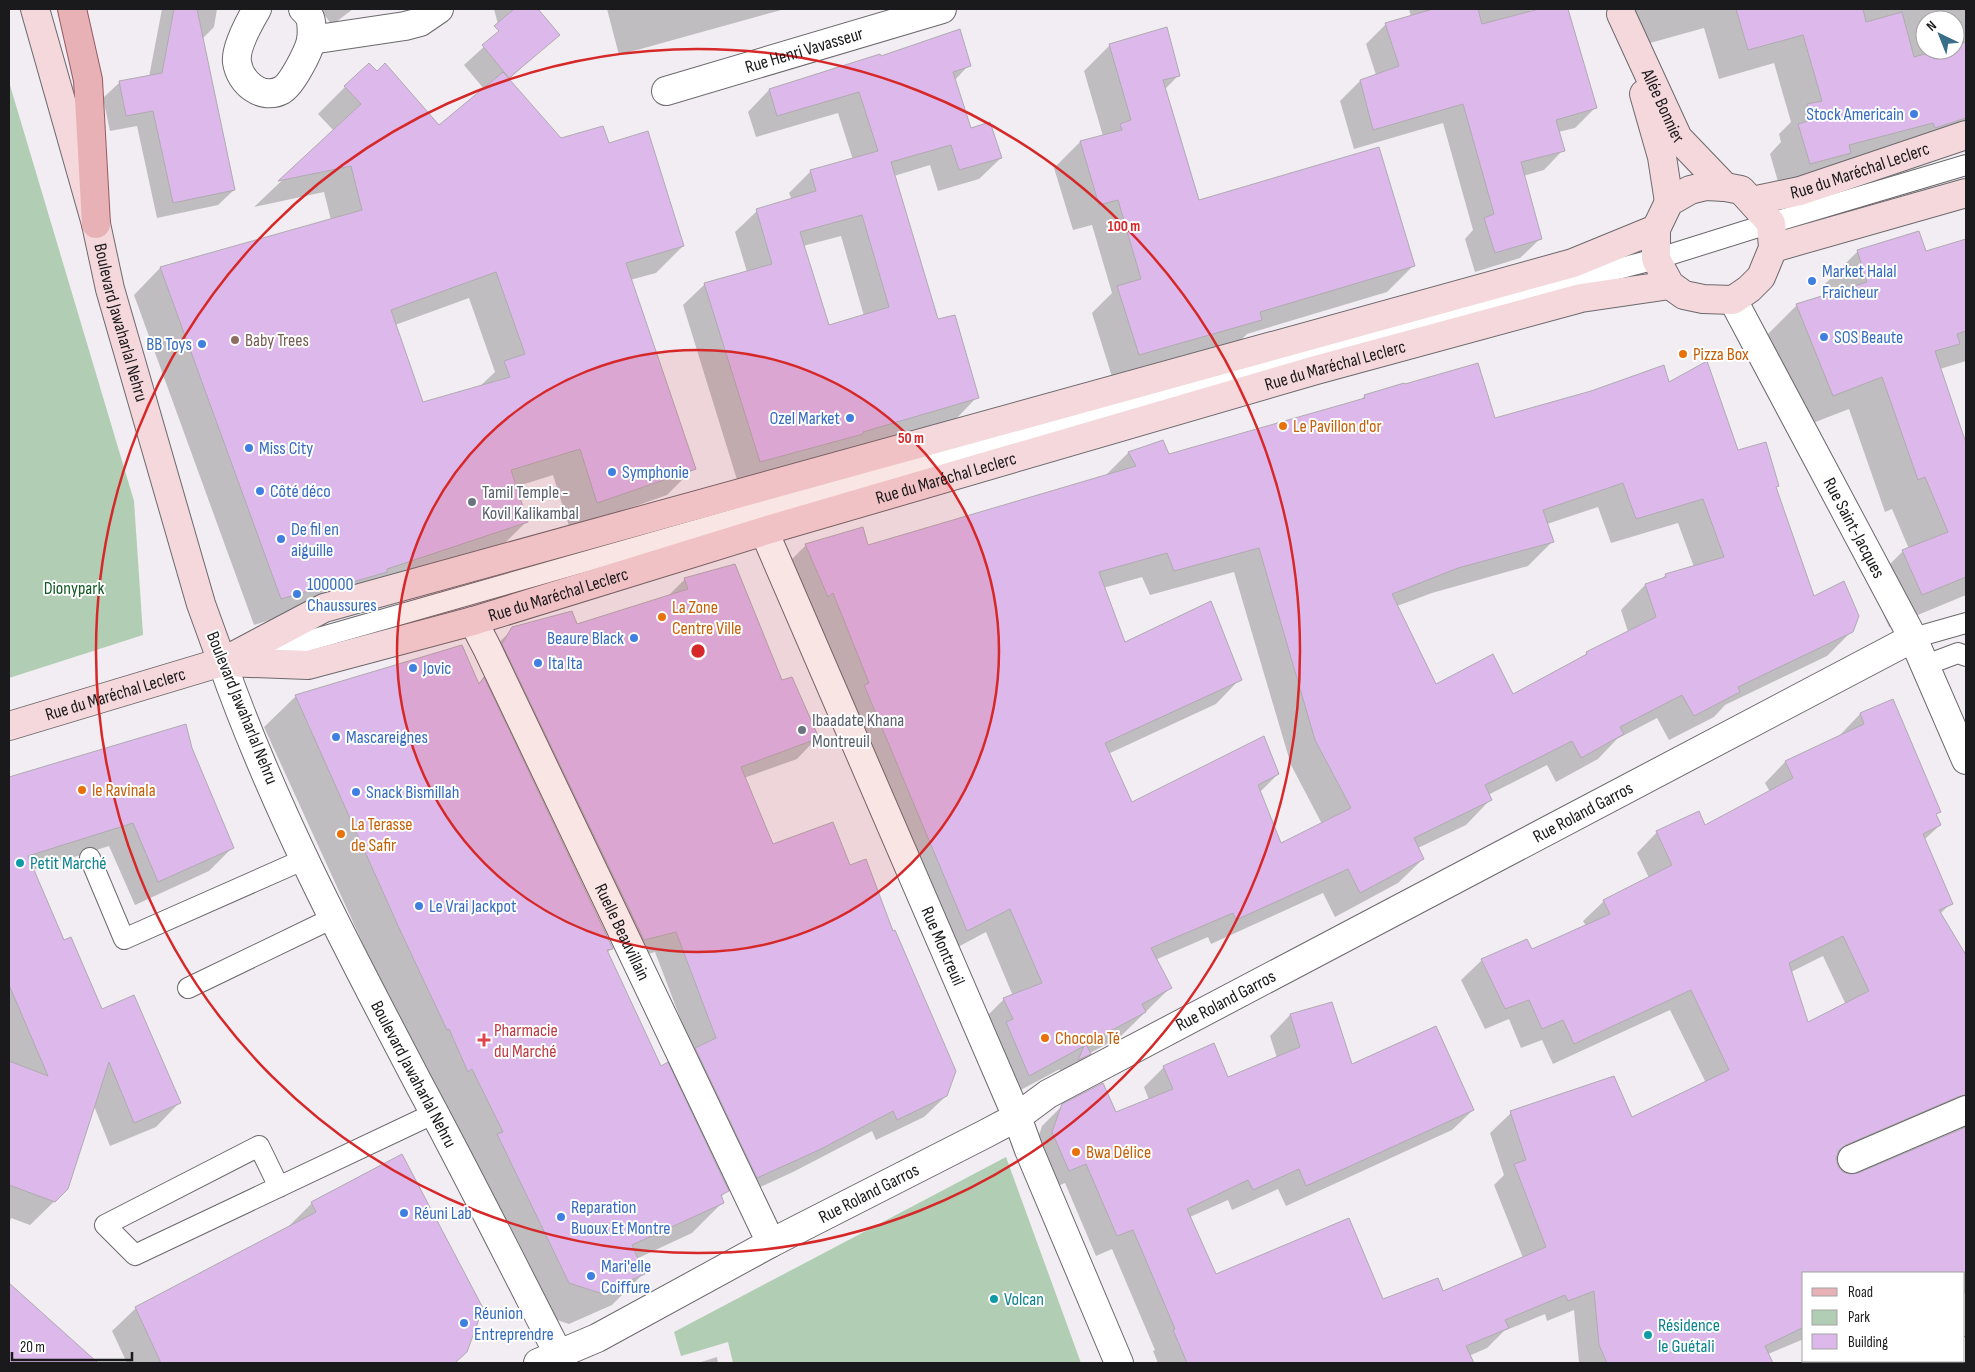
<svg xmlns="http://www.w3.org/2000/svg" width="1975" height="1372" viewBox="0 0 1975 1372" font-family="'Sofia Sans Condensed',sans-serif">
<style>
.green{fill:#b1ceb4}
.shadow{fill:#0003;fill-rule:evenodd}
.building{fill:#ddb8eb;stroke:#afabb0;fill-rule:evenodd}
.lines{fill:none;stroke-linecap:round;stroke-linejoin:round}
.lane-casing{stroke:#6c696d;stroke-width:22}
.street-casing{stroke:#6c696d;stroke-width:30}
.secondary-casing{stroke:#6c696d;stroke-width:30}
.primary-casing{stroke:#965a61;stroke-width:30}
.lane{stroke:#fff;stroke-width:20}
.street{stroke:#fff;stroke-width:28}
.secondary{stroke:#f4d8db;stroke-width:28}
.primary{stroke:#e8b1b6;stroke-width:28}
.ring{fill:none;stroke:#d62828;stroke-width:2.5}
.shop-dot{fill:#3f7fe0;stroke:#fff;stroke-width:2}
.education-dot{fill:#8d6e63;stroke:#fff;stroke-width:2}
.food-dot{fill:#e8710a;stroke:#fff;stroke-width:2}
.worship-dot{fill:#6b7280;stroke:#fff;stroke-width:2}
.culture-dot{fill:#0f9aa8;stroke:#fff;stroke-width:2}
.health-dot{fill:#e0444e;stroke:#fff;stroke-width:2}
.labels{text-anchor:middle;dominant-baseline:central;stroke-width:4;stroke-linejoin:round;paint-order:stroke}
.street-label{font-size:18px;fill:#1a191b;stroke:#fff}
.shop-label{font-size:18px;fill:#366cbe;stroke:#fff;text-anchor:start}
.education-label{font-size:18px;fill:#785e54;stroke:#fff;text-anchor:start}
.food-label{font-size:18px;fill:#c56008;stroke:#fff;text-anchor:start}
.worship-label{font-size:18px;fill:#5b616d;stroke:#fff;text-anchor:start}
.park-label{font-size:18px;fill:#105924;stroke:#fff}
.culture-label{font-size:18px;fill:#0d838f;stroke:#fff;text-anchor:start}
.health-label{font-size:18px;fill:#be3a42;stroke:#fff;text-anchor:start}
.centre{fill:#d62828;stroke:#fff;stroke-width:2.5}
.ring-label{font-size:15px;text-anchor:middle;font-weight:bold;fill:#d62828;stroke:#fff;stroke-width:4;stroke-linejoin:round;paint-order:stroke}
</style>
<rect width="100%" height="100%" fill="#f1edf2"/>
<g class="green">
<path d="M9,82L134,501L143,635L9,678Z"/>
<path d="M1006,1157L1081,1363H733L728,1342L681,1356L674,1332Z"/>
</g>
<g class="shadow">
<path d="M162,9H217L214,27L202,39L234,190L218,205L157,218L137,126L110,131L103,98L119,83L149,77Z"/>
<path d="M320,9H353L332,25Z"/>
<path d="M494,9H537L558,34L508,80L561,139L608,145L683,246L656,273L630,280L694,468L667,495L570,529L553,475L515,487L527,521L500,548L254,625L134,295L160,268L331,220L324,192L254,207L334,131L318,114L345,87L439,127L484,89L464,65L500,32ZM469,298L495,372L479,387L422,404L395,325Z"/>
<path d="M607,9H785L619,55Z"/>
<path d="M1409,9H1530L1531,12L1544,9H1567L1595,108L1575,128L1558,132L1563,150L1544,170L1523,176L1540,239L1520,258L1475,272L1465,239L1473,230L1443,123L1354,149L1340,101L1360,81L1376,75L1366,44L1386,24L1411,17Z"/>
<path d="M1636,9H1966V134L1781,192L1770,154L1781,142L1779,134L1791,122L1774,63L1719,79L1704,28L1639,46L1631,14ZM1925,20H1955V50H1925Z"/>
<path d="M1110,45L1179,75L1165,89L1199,202L1413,266L1387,292L1247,334L1235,346L1113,380L1092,313L1112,293L1092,225L1073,230L1054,168L1080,142L1103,136L1084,71Z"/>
<path d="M880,57L969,65L955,80L970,129L1001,158L979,179L938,191L930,165L894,176L937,321L977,397L956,419L738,483L683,305L705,284L747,272L735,232L757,211L792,200L789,193L811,171L853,160L838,113L756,137L748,112L769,90ZM841,236L864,316L828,327L803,246Z"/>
<path d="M1966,241V361L1940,369L1966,446V595L1889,627L1870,584L1903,551L1909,549L1892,509L1885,512L1849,409L1800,428L1764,338L1797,305L1829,295L1825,284L1858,251L1926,252Z"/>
<path d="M1669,384L1737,452L1778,485L1775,488L1814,598L1852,631L1827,656L1725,705L1714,717L1669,740L1657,718L1617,739L1598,759L1556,782L1547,765L1488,795L1490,800L1466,825L1418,848L1423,859L1398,883L1335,917L1323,893L1211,944L1208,937L1155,960L1170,988L1120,1037L1090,1053L1064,1078L1055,1083L1060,1069L1004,1099L979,1024L1004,999L1013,996L986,932L943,955L781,570L806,545L867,546L1104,477L1128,453L1162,441L1168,455L1359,401L1365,396L1494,420ZM1598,507L1611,543L1678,523L1694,567L1666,575L1660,580L1645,585L1621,610L1628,632L1587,653L1582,658L1513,695L1435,686L1397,606L1432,593L1528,566L1552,542L1547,524ZM1234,572L1291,765L1322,824L1280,845L1260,792L1278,774L1131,803L1108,754L1216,704L1240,679L1124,643L1103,588L1142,577L1150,595Z"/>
<path d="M685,579L781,682L817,738L797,759L744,778L772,846L946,1096L924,1117L876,1140L872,1131L793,1172L736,1198L693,1052L655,952L623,961L491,650L513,629L576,626L667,597Z"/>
<path d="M461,647L478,684L483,679L612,948L607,953L661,1067L727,1191L720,1198L723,1202L692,1233L636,1259L643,1274L612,1305L569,1324L539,1314L416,1060L264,727L295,697Z"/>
<path d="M1892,701L1939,812L1935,816L1940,825L1924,840L1951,903L1940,914L1961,948L1966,984V1293L1964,1294V1273H1804V1339L1768,1354L1769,1358L1763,1363H1579L1574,1310L1547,1321L1545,1314L1504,1331L1487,1348L1469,1356L1472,1363H1158L1153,1351L1155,1350L1112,1249L1096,1256L1065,1183L1049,1190L1033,1153L1042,1126L1063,1105L1115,1114L1149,1100L1144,1087L1164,1067L1227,1079L1277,1058L1270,1036L1290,1015L1351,1066L1473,1110L1452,1130L1286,1206L1278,1189L1232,1210L1228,1200L1190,1217L1215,1276L1382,1301L1442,1293L1523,1258L1494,1185L1504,1175L1490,1133L1511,1113L1631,1119L1706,1083L1670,1010L1553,1064L1542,1040L1521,1048L1509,1019L1485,1029L1461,980L1482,960L1531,951L1586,926L1583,921L1604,901L1649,878L1637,853L1657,832L1705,827L1770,792L1765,783L1785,762L1841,737L1840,735L1860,714ZM1823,956L1846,1005L1808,1024L1791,972ZM1938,1116L1961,1125V1130L1858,1175L1850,1176L1841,1172L1836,1165V1160Z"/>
<path d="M185,726L191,748L232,848L209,871L135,905L109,846L33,870L64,941L101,1011L179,1103L156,1127L110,1146L94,1106L67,1189L30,1225L11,1218L9,1224V778Z"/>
<path d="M401,1156L465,1353L455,1363H127L112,1331L136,1308L288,1227L312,1203Z"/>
<path d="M9,1285L96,1363H9Z"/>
<path d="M717,1357L718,1363H698Z"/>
<path d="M1827,1361H1839L1834,1363H1828Z"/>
</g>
<g class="building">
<path d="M174,9H197L235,190L173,203L153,111L126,116L119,81L162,73Z"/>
<path d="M514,9H538L560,35L509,78L482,45L499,31L494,26Z"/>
<path d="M1433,9H1478L1482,24L1539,9H1568L1597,108L1556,120L1565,151L1521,162L1542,239L1495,253L1484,218L1494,214L1463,104L1373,130L1360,80L1399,66L1385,23Z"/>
<path d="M1736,9H1863L1866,22L1902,12L1914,57L1939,50H1955V45L1966,42V118L1935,128L1933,123L1849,145L1851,153L1810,164L1798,124L1812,120L1807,104L1822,101L1803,35L1748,50Z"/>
<path d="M1167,27L1180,76L1163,80L1199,200L1379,147L1415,266L1260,312L1262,320L1139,355L1117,286L1141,279L1118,200L1099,205L1080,141L1122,130L1120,124L1131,120L1109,44Z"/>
<path d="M960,29L971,66L953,72L971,128L990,122L1002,158L959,170L951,145L891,162L938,319L955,315L979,398L863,432V434L760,462L704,283L772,264L756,209L816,191L810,170L878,151L859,92L777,116L769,89L880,54L881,56ZM862,215L889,307L829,325L800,232Z"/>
<path d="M369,63L377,71L385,63L439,125L503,72L561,138L603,126L609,143L648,131L684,246L626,263L696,469L597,503L580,449L511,470L528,522L387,569V572L339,586L338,582L281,599L160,267L362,210L351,166L278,181L361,104L344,86ZM496,272L525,354L504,361L510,377L423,402L391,310Z"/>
<path d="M1919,231L1926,251L1966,239V331L1957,334L1960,344L1935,351L1966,443V577L1922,595L1902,550L1948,532L1925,477L1918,480L1882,377L1833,396L1796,304L1867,282L1857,250Z"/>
<path d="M1707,361L1738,450L1766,442L1779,486L1776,487L1814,596L1844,581L1859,616L1853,632L1738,687L1740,692L1694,716L1682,695L1620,727L1624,734L1581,758L1572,741L1485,785L1492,800L1414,838L1424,859L1360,893L1348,869L1236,920L1233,913L1151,948L1172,988L1142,1004L1146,1012L1086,1044L1091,1054L1078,1060L1084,1046L1029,1076L1006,1022L1013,1019L1003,998L1042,983L1010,909L967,931L864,685L869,683L833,593L828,597L805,544L863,527L868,545L1136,466L1128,452L1163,440L1169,454L1365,398L1364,395L1404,383L1405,384L1478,363L1495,418L1591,391L1664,365L1669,382ZM1623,483L1636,519L1703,499L1724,557L1665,574L1666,577L1645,584L1656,617L1586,652L1587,654L1513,694L1493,654L1436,684L1392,594L1458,568L1554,542L1543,510ZM1259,548L1315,740L1351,808L1281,843L1258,785L1279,774L1264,736L1132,802L1105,743L1242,680L1211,601L1125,642L1099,572L1167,553L1174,571Z"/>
<path d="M735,564L782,680L792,677L819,738L741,767L773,844L833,822L850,865L866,859L893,931L895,930L956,1071L947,1096L897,1120L893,1111L819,1150L757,1178L695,1048L716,1038L676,932L644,940L502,644L512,627L572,611L577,624L688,589L684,578Z"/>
<path d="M462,645L479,684L484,677L613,949L607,950L661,1066L668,1062L729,1191L721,1195L724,1203L632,1245L645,1274L600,1293L569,1283L497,1134L503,1132L472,1069L468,1072L449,1029L447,1030L399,928L295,695Z"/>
<path d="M1893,699L1941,812L1936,814L1941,825L1923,834L1953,904L1939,910L1966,955V1095L1960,1096L1846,1145L1839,1150L1836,1158L1838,1166L1843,1172L1850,1174L1858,1173L1966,1127V1273H1804V1327L1765,1346L1773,1363H1607L1599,1345L1594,1291L1568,1301L1565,1295L1505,1320L1509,1328L1466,1346L1474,1363H1187L1173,1330L1175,1329L1133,1230L1117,1236L1086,1164L1069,1171L1052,1132L1062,1104L1103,1083L1116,1112L1173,1089L1163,1066L1214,1043L1228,1077L1300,1047L1290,1014L1332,1002L1352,1064L1436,1026L1474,1110L1306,1186L1299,1169L1253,1190L1248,1180L1187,1209L1216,1274L1349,1218L1383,1299L1438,1278L1443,1291L1546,1247L1514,1164L1526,1160L1510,1111L1614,1076L1632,1117L1729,1070L1691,990L1574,1044L1563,1020L1542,1029L1529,1000L1505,1009L1481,959L1527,939L1532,949L1610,914L1603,900L1672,865L1656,831L1699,811L1705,825L1793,778L1785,761L1864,724L1860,713ZM1843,936L1869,991L1808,1022L1789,963Z"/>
<path d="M186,724L192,748L234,848L158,882L133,823L28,856L64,940L71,937L102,1009L134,995L181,1103L134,1123L109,1062L68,1189L55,1202L9,1185V1061L48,1076L9,985V777Z"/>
<path d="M402,1154L483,1308L467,1352L455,1363H161L135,1307L316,1212L311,1202Z"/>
<path d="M9,1283L98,1363H9Z"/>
</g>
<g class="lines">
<defs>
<g id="lane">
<path d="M1913,638L1966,623"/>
<path d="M251,655L304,642L731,520L854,481L1310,351L1470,307L1656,259L1771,223L1966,165"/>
<path d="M1926,665L1958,653L1966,656"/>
<path d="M90,858L124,939L305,859"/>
<path d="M188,988L333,918"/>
<path d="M279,1187L259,1146L105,1225L135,1255L435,1113"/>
</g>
<g id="street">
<path d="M257,9C250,21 235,48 237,62C240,83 262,101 282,90C292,84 308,53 311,41C312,36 312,23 310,18C309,15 305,11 303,9"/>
<path d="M311,40L405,26L420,22L439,9"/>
<path id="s1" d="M666,91L942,9"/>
<path id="s2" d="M1733,300L1913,638L1966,760"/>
<path id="s3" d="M764,531L1017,1117L1029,1150L1119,1363"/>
<path id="s4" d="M473,621L487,648L771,1243"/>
<path id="s5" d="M222,662C274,810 348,949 421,1088C470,1179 516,1271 563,1363"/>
<path d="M1852,1159L1966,1110"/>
<path d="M1964,1352L1966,1351"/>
<path id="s6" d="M538,1363L597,1338L771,1243L985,1134L1017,1117L1048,1094L1913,638"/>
<path d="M1939,1363L1944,1361"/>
</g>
<g id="secondary">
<path id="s7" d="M35,9L96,224L110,289L201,604L222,662"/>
<path id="s8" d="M1621,14L1678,138L1725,187"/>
<path d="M1644,94L1662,157L1669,202"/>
<path d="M1706,186L1725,187L1741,190L1771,223L1773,248L1761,277L1749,289L1733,300L1703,299L1684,295L1670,285L1656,259V229L1669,202L1690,190Z"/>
<path id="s9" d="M1752,201L1800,191L1966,135"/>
<path d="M1773,248L1966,193"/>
<path id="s10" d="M224,662L308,665L473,621L764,531L1316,370L1581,298L1670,285"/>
<path id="s11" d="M9,726L222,662L324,608L1573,263L1656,229"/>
</g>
<path id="primary" d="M72,9L88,80L96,224"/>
</defs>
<use href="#lane" class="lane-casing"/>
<use href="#street" class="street-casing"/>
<use href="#secondary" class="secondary-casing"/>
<use href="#primary" class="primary-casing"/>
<use href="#lane" class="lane"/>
<use href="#street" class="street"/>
<use href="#secondary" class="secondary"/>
<use href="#primary" class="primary"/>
</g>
<circle cx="698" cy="651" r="301" fill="#d62828" fill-opacity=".12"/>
<g class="ring">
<circle cx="698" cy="651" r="301"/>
<circle cx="698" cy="651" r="602"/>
</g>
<g class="shop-dot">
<circle cx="1914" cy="114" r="5"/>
<circle cx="1812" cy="281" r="5"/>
<circle cx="1824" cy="337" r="5"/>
<circle cx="202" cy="344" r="5"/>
<circle cx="850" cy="418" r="5"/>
<circle cx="249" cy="448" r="5"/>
<circle cx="612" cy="472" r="5"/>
<circle cx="260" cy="491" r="5"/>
<circle cx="281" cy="539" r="5"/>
<circle cx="297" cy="594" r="5"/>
<circle cx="634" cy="638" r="5"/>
<circle cx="538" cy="663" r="5"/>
<circle cx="413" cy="668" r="5"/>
<circle cx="336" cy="737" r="5"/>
<circle cx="356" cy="792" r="5"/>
<circle cx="419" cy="906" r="5"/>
<circle cx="404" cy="1213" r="5"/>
<circle cx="561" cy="1217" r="5"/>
<circle cx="591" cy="1276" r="5"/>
<circle cx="464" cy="1323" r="5"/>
</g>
<circle class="education-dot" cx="235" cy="340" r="5"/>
<g class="food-dot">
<circle cx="1683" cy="354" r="5"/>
<circle cx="1283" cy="426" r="5"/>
<circle cx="662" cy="617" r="5"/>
<circle cx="82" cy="790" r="5"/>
<circle cx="341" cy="834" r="5"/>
<circle cx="1045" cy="1038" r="5"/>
<circle cx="1076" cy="1152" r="5"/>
</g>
<g class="worship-dot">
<circle cx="472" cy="502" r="5"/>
<circle cx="802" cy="730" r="5"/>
</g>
<g class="culture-dot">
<circle cx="20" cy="863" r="5"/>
<circle cx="994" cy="1299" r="5"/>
<circle cx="1648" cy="1335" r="5"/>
</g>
<path class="health-dot" d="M481.5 1032.5h5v5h5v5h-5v5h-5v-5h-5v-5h5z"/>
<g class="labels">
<g class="street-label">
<text stroke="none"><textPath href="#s1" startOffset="144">Rue Henri Vavasseur</textPath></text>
<text stroke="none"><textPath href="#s8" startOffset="101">Allée Bonnier</textPath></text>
<text stroke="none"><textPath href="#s9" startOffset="112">Rue du Maréchal Leclerc</textPath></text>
<text stroke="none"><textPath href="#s7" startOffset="325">Boulevard Jawaharlal Nehru</textPath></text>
<text stroke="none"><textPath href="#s10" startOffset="1154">Rue du Maréchal Leclerc</textPath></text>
<text stroke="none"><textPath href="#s10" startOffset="749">Rue du Maréchal Leclerc</textPath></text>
<text stroke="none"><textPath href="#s2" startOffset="258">Rue Saint-Jacques</textPath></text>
<text stroke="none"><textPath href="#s10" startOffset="344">Rue du Maréchal Leclerc</textPath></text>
<text stroke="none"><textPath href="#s11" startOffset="111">Rue du Maréchal Leclerc</textPath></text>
<text transform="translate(242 708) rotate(68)">Boulevard Jawaharlal Nehru</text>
<text stroke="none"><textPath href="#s6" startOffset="1182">Rue Roland Garros</textPath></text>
<text stroke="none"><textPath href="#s4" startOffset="345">Ruelle Beauvillain</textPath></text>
<text stroke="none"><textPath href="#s3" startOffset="452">Rue Montreuil</textPath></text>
<text stroke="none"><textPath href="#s6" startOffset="778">Rue Roland Garros</textPath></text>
<text stroke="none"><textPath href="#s5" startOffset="455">Boulevard Jawaharlal Nehru</textPath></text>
<text stroke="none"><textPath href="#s6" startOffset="372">Rue Roland Garros</textPath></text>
</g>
<g class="shop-label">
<text x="1904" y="114" text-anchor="end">Stock Americain</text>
<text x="1822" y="271">Market Halal<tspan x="1822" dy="21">Fraîcheur</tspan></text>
<text x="1834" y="337">SOS Beaute</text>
<text x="192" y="344" text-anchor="end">BB Toys</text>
<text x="840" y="418" text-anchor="end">Ozel Market</text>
<text x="259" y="448">Miss City</text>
<text x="622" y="472">Symphonie</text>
<text x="270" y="491">Côté déco</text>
<text x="291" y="529">De fil en<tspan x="291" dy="21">aiguille</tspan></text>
<text x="307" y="584">100000<tspan x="307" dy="21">Chaussures</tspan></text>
<text x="624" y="638" text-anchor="end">Beaure Black</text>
<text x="548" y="663">Ita Ita</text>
<text x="423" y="668">Jovic</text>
<text x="346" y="737">Mascareignes</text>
<text x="366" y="792">Snack Bismillah</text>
<text x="429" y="906">Le Vrai Jackpot</text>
<text x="571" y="1207">Reparation<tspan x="571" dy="21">Buoux Et Montre</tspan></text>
<text x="414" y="1213">Réuni Lab</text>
<text x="601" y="1266">Mari'elle<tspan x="601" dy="21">Coiffure</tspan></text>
<text x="474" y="1313">Réunion<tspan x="474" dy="21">Entreprendre</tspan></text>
</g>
<g class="education-label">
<text x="245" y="340">Baby Trees</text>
</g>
<g class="food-label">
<text x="1693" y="354">Pizza Box</text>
<text x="1293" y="426">Le Pavillon d'or</text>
<text x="672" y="607">La Zone<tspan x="672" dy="21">Centre Ville</tspan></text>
<text x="92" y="790">le Ravinala</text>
<text x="351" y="824">La Terasse<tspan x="351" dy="21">de Safir</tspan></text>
<text x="1055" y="1038">Chocola Té</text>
<text x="1086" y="1152">Bwa Délice</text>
</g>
<g class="worship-label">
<text x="482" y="492">Tamil Temple -<tspan x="482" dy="21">Kovil Kalikambal</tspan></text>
<text x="812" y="720">Ibaadate Khana<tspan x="812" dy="21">Montreuil</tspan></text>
</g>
<g class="park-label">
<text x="74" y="588">Dionypark</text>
</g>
<g class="culture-label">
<text x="30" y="863">Petit Marché</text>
<text x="1004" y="1299">Volcan</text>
<text x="1658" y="1325">Résidence<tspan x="1658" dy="21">le Guétali</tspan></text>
</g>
<g class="health-label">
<text x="494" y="1030">Pharmacie<tspan x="494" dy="21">du Marché</tspan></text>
</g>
</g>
<circle cx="698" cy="651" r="8" class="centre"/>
<g class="ring-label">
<text x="1124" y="231">100 m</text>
<text x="911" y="443">50 m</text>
</g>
<rect width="1975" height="1372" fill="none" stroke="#1a191b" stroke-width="20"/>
<rect x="1802" y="1272" width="162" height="90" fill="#ffffff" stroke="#a3a3a4"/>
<rect x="1812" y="1288" width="25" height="8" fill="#e8b1b6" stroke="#a3a3a4"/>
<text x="1848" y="1297" font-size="15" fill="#1a191b">Road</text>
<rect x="1812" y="1310" width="25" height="15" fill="#b1ceb4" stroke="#a3a3a4"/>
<text x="1848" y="1322" font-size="15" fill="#1a191b">Park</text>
<rect x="1812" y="1334" width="25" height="15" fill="#ddb8eb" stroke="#a3a3a4"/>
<text x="1848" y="1347" font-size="15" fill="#1a191b">Building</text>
<g transform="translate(1940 35) rotate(317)"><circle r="24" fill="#ffffff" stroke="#a3a3a4"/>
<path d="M0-4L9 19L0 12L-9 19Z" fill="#386e89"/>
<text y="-8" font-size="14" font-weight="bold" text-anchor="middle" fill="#1a191b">N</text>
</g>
<path d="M12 1352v8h120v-8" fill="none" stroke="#1a191b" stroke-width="2.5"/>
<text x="20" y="1352" font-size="15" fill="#1a191b" stroke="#ffffff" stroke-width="4" paint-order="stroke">20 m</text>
</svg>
